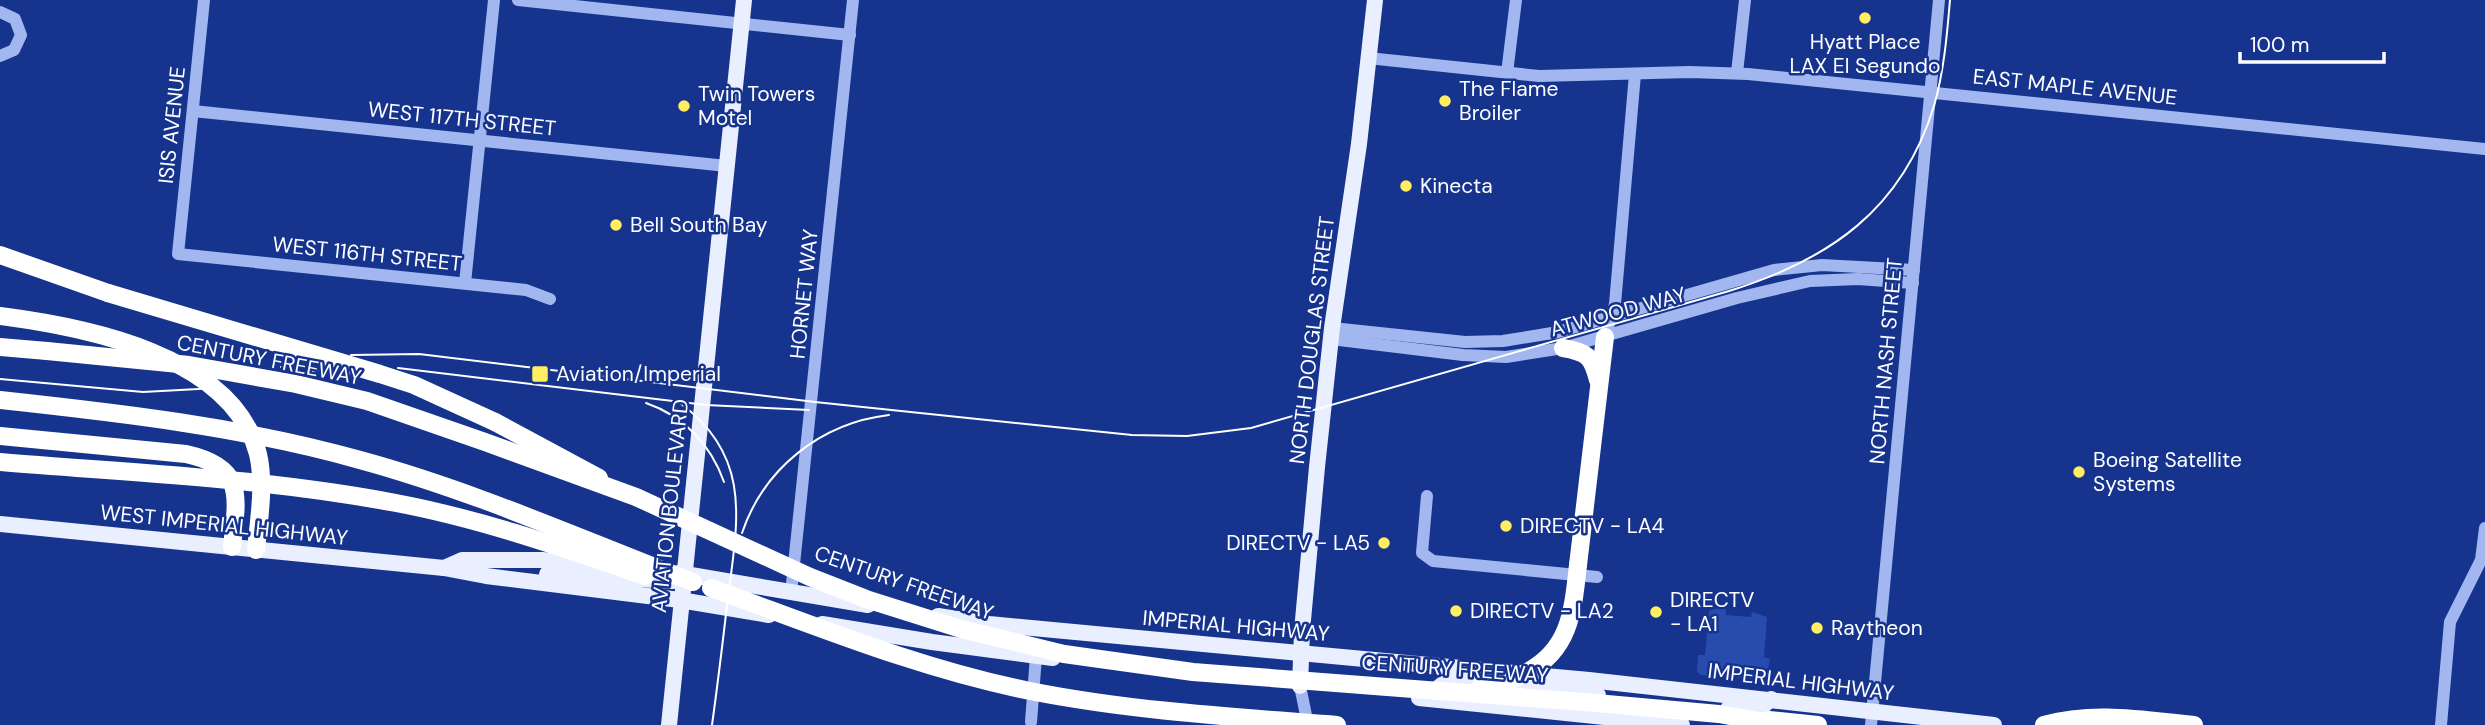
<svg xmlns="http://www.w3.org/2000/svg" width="2485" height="725" viewBox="0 0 2485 725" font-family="'DM Sans',sans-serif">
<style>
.green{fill:#284cad}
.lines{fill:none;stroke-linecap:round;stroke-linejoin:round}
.minor{stroke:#a2b7f0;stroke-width:12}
.major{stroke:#eaefff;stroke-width:16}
.highway{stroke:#fff;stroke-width:18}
.tram{stroke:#fff;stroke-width:2}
.highway-bridge{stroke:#fff;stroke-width:18}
.poi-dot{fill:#ffee60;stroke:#16348e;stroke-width:2.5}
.labels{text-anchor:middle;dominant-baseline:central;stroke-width:5;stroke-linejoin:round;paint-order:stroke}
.poi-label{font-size:21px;fill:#fff;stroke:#16348e;text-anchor:start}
.street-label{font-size:21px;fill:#fff;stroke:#16348e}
</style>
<rect width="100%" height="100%" fill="#16348e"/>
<path class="green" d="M1719,608L1726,609V615L1751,617L1752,612L1767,617L1764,657L1770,659L1766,680L1701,675L1697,672L1698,655H1705L1709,611Z"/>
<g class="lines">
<g class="minor">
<path d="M204,0L178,254L526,290L550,299"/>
<path d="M518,0L850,35"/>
<path d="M0,12L15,19L21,35L14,50L0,56"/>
<path d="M1368,58L1539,76L1690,72L1748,74L2485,149"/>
<path d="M1507,73L1516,0"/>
<path d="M1737,73L1745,0"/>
<path d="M193,111L727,166"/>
<path d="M465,283L494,0"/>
<path d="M1332,328L1465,342L1503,341L1558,332L1774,270L1822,265L1914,270"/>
<path d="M1605,337L1615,304L1635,74"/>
<path d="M1331,339L1463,355L1506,357L1563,348L1737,298L1810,281L1858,279L1913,283"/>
<path d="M1427,496L1422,553L1433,561L1597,577"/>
<path d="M791,593L853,0"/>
<path d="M1300,686L1308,725"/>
<path d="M1031,722L1036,656"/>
<path d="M1871,725L1939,0"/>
<path d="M2441,725L2450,622L2481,560L2485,528"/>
</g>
<g class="major">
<path d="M0,524L444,568L486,576L680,600L769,615"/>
<path d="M444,568L462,560H542L601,565"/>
<path d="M679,573L868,605"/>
<path d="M547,574L673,581L684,575"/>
<path d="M938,616L989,624L1589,680L1994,725"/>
<path d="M822,624L932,642L1053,658"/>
<path d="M1300,686L1302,631L1317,467L1332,328L1359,144L1375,0"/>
<path d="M1432,693L1443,684L1463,681L1598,695"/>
<path d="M1419,698L1682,725"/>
<path d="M1728,709H1759L1771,699"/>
<path d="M669,725L744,0"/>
</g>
<g class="highway">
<path d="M0,255L108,293"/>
<path d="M0,316C86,327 232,355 258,454C265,484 259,519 256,550"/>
<path d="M0,347L47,351"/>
<path d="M1563,348C1587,352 1592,356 1598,380"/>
<path d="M495,422L599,478"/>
<path d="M0,436L186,454C246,467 237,497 232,547"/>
<path d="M1578,565L1605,337"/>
<path d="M1769,720L1818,725"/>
<path d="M2044,725C2094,711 2143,720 2194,725"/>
</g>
<g class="tram">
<path d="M351,355L419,354L815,402L1132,435L1187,436L1251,428L1729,291C1829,260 1902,210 1934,106C1944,71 1947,35 1950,0"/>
<path d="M281,367L311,361"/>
<path d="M398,368L706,405L809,410"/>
<path d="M302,373L337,367"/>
<path d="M0,379L143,392L217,388"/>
<path d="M646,403C684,416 711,445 724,482"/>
<path d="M680,403C752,456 738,520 728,597C723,640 718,682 712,725"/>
<path d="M742,533C764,468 821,423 889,415"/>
</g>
<g class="highway-bridge">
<path d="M108,293L380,374L414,385L495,422"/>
<path d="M47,351L189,365L296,384L367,401L485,442L636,497L810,577L866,599L961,629L1064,654L1193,672L1596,703L1719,714L1782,725"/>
<path d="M0,400C120,413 243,427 360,460C474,491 583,540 693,582"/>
<path d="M0,462C132,473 265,478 396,503C481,519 563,548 645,576"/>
<path d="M711,588C816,626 920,669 1030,691C1131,711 1234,717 1337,725"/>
<path d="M1481,686C1499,685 1512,681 1527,672C1571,649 1573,609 1578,565"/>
</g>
</g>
<g class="poi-dot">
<circle cx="1865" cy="18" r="7"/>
<circle cx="1445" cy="101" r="7"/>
<circle cx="684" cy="106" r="7"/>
<circle cx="1406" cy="186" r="7"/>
<circle cx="616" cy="225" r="7"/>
<rect x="531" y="365" width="18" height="18" rx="3.5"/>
<circle cx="2079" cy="472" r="7"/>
<circle cx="1506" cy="526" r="7"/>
<circle cx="1384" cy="543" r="7"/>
<circle cx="1456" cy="611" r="7"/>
<circle cx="1656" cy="612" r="7"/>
<circle cx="1817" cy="628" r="7"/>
</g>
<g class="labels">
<g class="poi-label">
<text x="1865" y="42" text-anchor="middle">Hyatt Place<tspan x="1865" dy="24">LAX El Segundo</tspan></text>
<text x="1459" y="89">The Flame<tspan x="1459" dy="24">Broiler</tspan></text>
<text x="698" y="94">Twin Towers<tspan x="698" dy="24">Motel</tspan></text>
<text x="1420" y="186">Kinecta</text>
<text x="630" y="225">Bell South Bay</text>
<text x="556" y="374">Aviation/Imperial</text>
<text x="2093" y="460">Boeing Satellite<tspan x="2093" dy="24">Systems</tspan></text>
<text x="1520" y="526">DIRECTV - LA4</text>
<text x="1370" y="543" text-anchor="end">DIRECTV - LA5</text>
<text x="1670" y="600">DIRECTV<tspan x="1670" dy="24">- LA1</tspan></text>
<text x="1470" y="611">DIRECTV - LA2</text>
<text x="1831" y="628">Raytheon</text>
</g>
<g class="street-label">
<text transform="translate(2075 87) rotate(6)">EAST MAPLE AVENUE</text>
<text transform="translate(462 119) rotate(6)">WEST 117TH STREET</text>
<text transform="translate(172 125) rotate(-84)">ISIS AVENUE</text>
<text transform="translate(367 254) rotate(6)">WEST 116TH STREET</text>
<text transform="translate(804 294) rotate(-84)">HORNET WAY</text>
<text transform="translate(1618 312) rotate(-15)">ATWOOD WAY</text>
<text transform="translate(1312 340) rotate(-83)">NORTH DOUGLAS STREET</text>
<text transform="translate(269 360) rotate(11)">CENTURY FREEWAY</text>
<text transform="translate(1886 361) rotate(-85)">NORTH NASH STREET</text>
<text transform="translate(670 506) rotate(-84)">AVIATION BOULEVARD</text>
<text transform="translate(224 525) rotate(6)">WEST IMPERIAL HIGHWAY</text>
<text transform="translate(904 583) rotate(19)">CENTURY FREEWAY</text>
<text transform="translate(1236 626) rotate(5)">IMPERIAL HIGHWAY</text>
<text transform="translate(1455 669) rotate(4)">CENTURY FREEWAY</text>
<text transform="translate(1801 682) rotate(7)">IMPERIAL HIGHWAY</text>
</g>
</g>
<path d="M2240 52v10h144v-10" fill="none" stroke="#ffffff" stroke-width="3.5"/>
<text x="2250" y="52" font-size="21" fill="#ffffff" stroke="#16348e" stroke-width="5" paint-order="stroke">100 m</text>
</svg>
